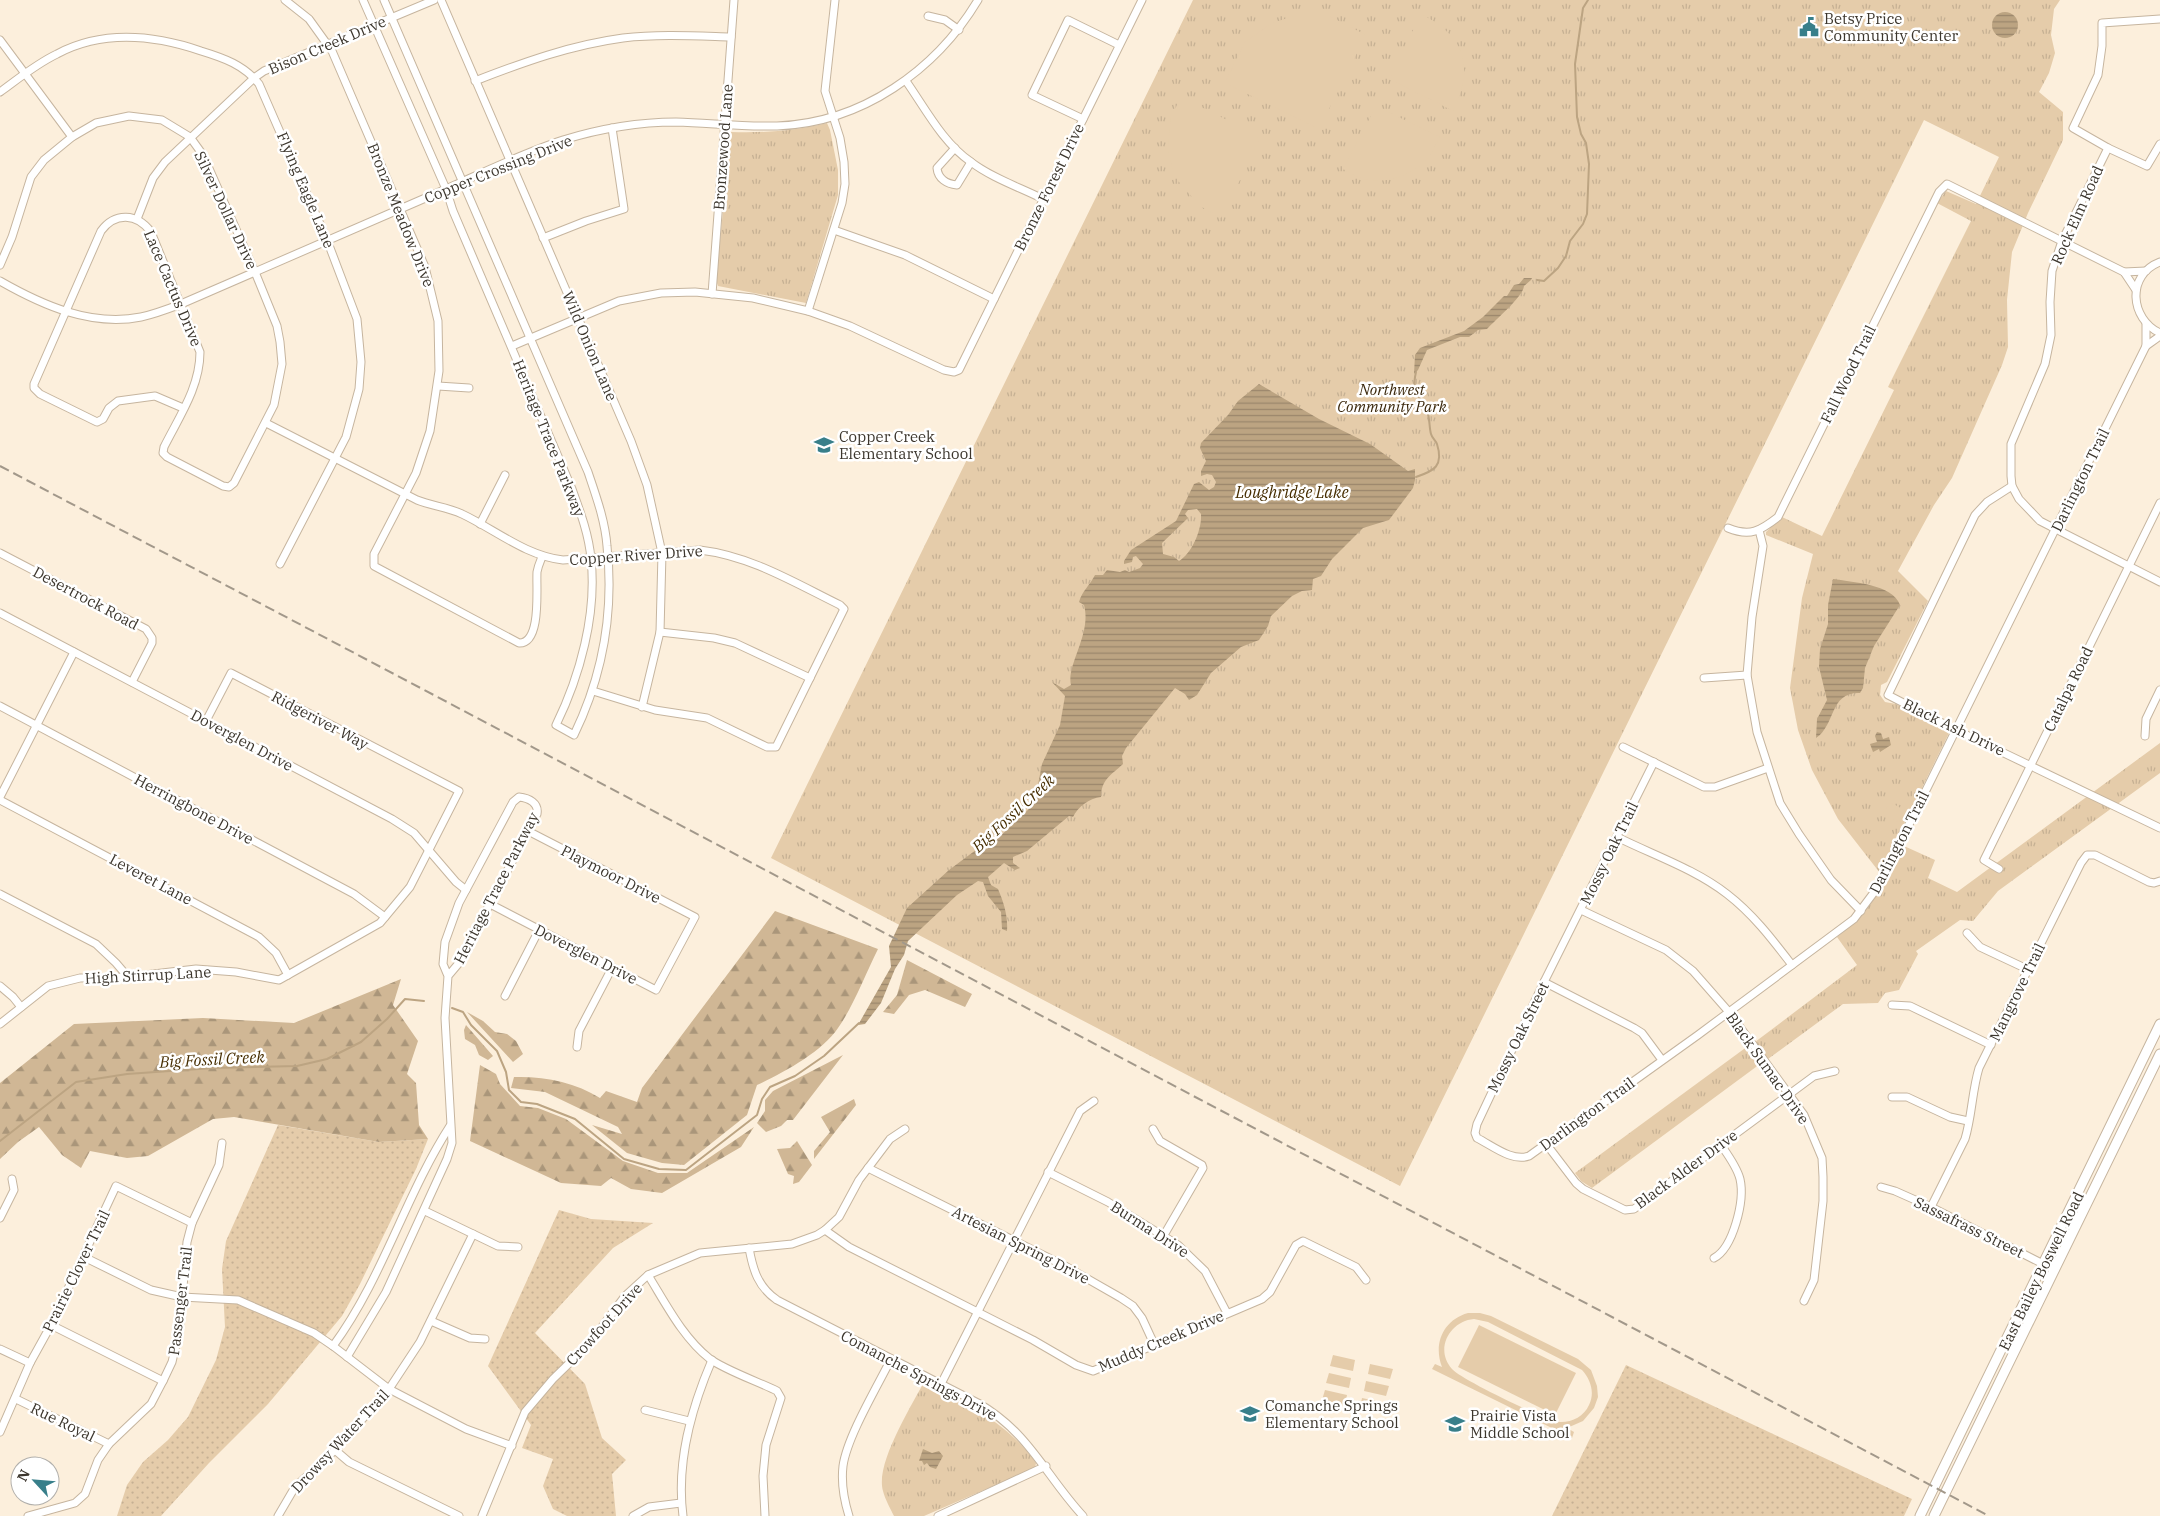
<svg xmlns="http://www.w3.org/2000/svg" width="2160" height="1516" viewBox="0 0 2160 1516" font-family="'IBM Plex Serif',serif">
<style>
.grass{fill:url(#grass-dots)}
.forest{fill:url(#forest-firs)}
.park{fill:url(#park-tufts)}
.garden{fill:#e5ccaa;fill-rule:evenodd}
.water{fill:url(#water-rules);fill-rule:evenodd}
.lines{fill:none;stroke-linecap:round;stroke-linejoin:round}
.stream{stroke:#bca482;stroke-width:2}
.minor-casing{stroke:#c6b59f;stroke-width:9}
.major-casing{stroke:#c6b59f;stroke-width:11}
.minor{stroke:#fff;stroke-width:7}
.major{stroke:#fff;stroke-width:9}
.rail{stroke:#a2988a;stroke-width:2;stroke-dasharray:10 5;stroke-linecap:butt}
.labels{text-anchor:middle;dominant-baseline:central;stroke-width:5;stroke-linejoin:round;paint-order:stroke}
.poi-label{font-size:15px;fill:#3c362d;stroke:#fff;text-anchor:start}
.street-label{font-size:15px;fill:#3c362d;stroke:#fff}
.park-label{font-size:15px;font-style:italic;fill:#3a270b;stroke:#fff}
.water-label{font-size:16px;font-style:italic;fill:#462d00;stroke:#fff}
</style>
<defs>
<pattern id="grass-dots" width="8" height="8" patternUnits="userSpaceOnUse" patternTransform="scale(1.25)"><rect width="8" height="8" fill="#e5ccaa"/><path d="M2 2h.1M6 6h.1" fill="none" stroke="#c5b093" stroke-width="1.8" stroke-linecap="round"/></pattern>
<pattern id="forest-firs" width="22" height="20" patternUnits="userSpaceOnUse" patternTransform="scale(1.25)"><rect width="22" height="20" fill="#d0b795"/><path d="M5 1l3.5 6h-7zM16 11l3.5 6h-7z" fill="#aa967a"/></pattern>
<pattern id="park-tufts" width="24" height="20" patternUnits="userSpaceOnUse" patternTransform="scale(1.25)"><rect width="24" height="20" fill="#e5ccaa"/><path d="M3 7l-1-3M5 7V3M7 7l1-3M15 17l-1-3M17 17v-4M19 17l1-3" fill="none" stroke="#c5b093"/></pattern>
<pattern id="water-rules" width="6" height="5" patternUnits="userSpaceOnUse" patternTransform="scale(1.25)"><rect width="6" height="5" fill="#bca482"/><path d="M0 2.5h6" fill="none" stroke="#9a866b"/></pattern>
</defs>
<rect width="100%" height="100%" fill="#fcefdc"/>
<g class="grass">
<path d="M278,1125L379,1142L428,1139L416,1169L360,1284L342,1316L268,1404L209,1463L161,1516H117L127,1485L143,1462L168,1440L188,1417L216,1360L225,1327L222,1269L226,1241Z"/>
<path d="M559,1210L591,1219L653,1223L613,1248L535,1333L585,1384L602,1438L626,1460L612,1474L616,1516H567L553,1509L543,1486L553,1459L522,1448L531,1425L488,1366Z"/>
<path d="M1626,1365L1912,1499L1904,1516H1552Z"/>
</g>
<g class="forest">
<path d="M775,911L878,949C866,973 853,1007 838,1028C822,1052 783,1073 757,1085L747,1115L684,1165L662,1163L627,1153L592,1125L622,1134L618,1127L545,1092L511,1088L514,1077C544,1076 575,1082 600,1098L606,1091L637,1102L642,1088Z"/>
<path d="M907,960L972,994L965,1007L925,990L909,995L894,1014L883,1012L897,995Z"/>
<path d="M401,979L393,1005L418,1041L407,1074L416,1083L419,1125L428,1139L379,1142L234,1117L213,1119L148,1156L127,1158L90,1151L81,1168L62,1155L39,1127L18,1142L0,1159V1083L74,1024L203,1018L294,1023Z"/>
<path d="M467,1012L483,1021L495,1032L507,1034L516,1041L523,1054L513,1062Z"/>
<path d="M466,1025L493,1056L488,1060L479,1055L475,1045L465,1039L464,1030Z"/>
<path d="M843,1055L793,1120H787L781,1126L766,1132L757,1123L765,1111V1100L773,1091Z"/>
<path d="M480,1065L496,1074L500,1084L520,1106L538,1108L566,1119L623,1161L658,1173H687L754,1127L741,1147L662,1193L631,1189L611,1178L601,1186L561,1183L470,1141Z"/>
<path d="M854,1099L856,1105L814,1159V1151L830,1132L821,1117Z"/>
<path d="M797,1141L812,1165L799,1182L793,1184L794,1176L788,1174L777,1149L790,1148Z"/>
</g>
<g class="park">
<path d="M1193,0H2060L2054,9L2051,35L2055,53L2049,73L2039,92L2063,112V140L2028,213L2012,252L2007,300L2008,347L2002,365L1952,478L1934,505L1898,571L1928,601L1887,682L1881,685L1880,695L1885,702L1896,704L1949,733L1880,873L1838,819L1812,770L1798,730L1790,688L1802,598L1813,554L1766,535V532L1782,517L1822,536L1894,390L1888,387L1971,221L1937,203L1946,191L1976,204L1999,157L1924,120L1400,1186L771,858Z"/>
<path d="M827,123L830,130L838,170V195L806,303L718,286L716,280L731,132C764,133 794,131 827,123Z"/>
<path d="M2160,743V773L1998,891L1973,921L1960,920L1916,951L1918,954L1899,990L1885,993L1878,1003L1843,1004L1768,1059L1755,1042L1857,965L1837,937C1872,909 1884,884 1904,846L1935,860L1928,878L1957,892Z"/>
<path d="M1748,1046L1760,1064L1592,1188L1581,1181L1575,1173Z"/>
<path d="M924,1382C968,1405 1006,1421 1036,1463L1035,1468L924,1516H894C890,1508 885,1499 883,1491C875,1464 911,1407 924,1382Z"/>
</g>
<g class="garden">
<path d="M1421,14C1465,36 1475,67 1453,111L1394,81L1391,74Z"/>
<path d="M1294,16H1329L1366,35L1321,125L1315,127L1225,83L1244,43L1272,23Z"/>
<path d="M1181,97L1257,135L1259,142L1221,218L1200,206L1179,182L1172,167L1168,150L1171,117Z"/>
<path d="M1380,108L1440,137C1436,144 1433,152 1428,158C1413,175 1384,186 1361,178C1355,176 1349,172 1343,169L1374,110Z"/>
<path d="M1890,802L1906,811L1899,823L1883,814Z"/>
<path d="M1468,1313H1480L1491,1316L1578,1359L1591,1370L1597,1386L1598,1397L1594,1408L1583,1421L1567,1428L1574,1432L1572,1438L1432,1369L1435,1364L1442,1367C1433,1344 1443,1320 1468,1313ZM1474,1319L1488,1322L1582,1370C1591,1380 1595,1393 1589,1405C1584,1416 1573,1422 1561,1422C1549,1422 1460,1379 1452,1369C1434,1349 1450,1321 1474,1319Z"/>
<path d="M1479,1325L1576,1373L1555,1415L1458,1367Z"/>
<path d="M1333,1355L1355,1360L1353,1371L1330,1366Z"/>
<path d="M1370,1364L1393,1369L1390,1379L1368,1374Z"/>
<path d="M1329,1373L1351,1378L1349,1388L1326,1383Z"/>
<path d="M1366,1381L1389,1386L1386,1396L1364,1391Z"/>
<path d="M1325,1390L1347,1395L1345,1405L1322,1400Z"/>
<path d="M1362,1398L1385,1403L1382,1414L1360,1408Z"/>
</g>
<g class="water">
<circle cx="2005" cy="25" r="13"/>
<path d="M1524,278H1532L1531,280L1524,286C1523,297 1495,320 1487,329L1478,330L1469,337H1460L1427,350L1418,370L1414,374L1415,355L1420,348L1464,331L1483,317L1504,296H1507L1514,285L1519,284Z"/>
<path d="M1259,384L1319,419L1370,444L1408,471L1415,469V480L1413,488L1389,520L1363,528L1332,559L1321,576L1313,579L1312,590L1302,591L1292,596L1271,616L1268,626L1259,640L1241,647L1211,673L1197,695L1189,700L1185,694L1175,688L1126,748L1122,756L1123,764C1111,775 1101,780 1101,797C1089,798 1078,807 1073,817L1069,816L1027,851L1013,857V863L1020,868L1015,870L1004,863L988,877L991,885L998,889C1004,903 1008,916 1007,931L1002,929L1001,912L988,896L983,882L978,881L957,895L908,941L904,955L895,969L881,1003L865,1024L858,1025L891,967L889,946L907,908L949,870L988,841L994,842L1030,808L1036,795L1042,764L1060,725L1065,696L1052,682L1064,689L1071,685C1066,665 1092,634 1084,605L1079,602C1082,591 1090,585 1095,575H1103L1107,570L1120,572L1125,570L1129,572L1140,568L1143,564L1136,556L1133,557L1132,562L1124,564V561L1131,550L1176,521L1194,484L1199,482L1209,490L1214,487L1216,482L1212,475L1207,474L1201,476V471L1206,461L1200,448L1201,443L1228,415L1238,401ZM1197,509L1201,514C1202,530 1192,553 1179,561L1174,557L1163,554L1162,543L1188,518L1185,514L1188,510Z"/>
<path d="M1833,579C1851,582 1893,584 1900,605L1874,646L1865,668L1863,688L1860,693C1829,692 1836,725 1816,738L1817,719L1827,700L1819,667L1820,649L1828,624V605Z"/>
<path d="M1877,732L1881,733L1883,739L1889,737L1891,745L1880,752L1879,749L1873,752L1870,744L1877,742L1875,736Z"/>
<path d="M923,1449L932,1453L939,1451L943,1456L936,1469L930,1467L927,1463L924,1465L922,1461H919Z"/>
</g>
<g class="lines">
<g class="stream">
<path d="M1537,280L1544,281L1558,268L1566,256L1570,241L1583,224L1587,214L1589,164L1586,143L1581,134L1577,117L1575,64L1583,8L1588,0"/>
<path d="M1416,477C1434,471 1444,466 1437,444C1436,441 1432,438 1431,434C1429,427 1430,418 1427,411C1419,394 1411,393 1416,372"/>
<path d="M452,1008L463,1012L471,1025L497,1051L506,1072L509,1090L521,1102L537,1104L575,1119L624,1159L659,1169L686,1170L757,1115L762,1099L770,1087L795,1076L824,1056L859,1023"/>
<path d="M0,1141L76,1082L127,1074L213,1068L297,1066L327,1059L361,1042L387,1019L405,999L424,1001"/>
</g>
<defs>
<g id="minor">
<path d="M285,0L309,19L332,51L425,267L438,321L439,371L430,431L416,473L374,554V566L519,643C542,644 536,587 537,572C538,566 540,562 542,557"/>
<path d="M363,0L446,189L453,211L572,489C580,511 589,535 591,559C597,614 580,676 556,725L574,735C603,675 614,611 607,546C605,520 596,496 588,472L384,0"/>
<path d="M441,0L631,441L647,485L662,553L660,632L642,707"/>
<path d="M928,16L945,20L959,30"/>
<path d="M2160,19L2102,23V46L2098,75L2073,128L2108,148L2147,166L2160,144"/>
<path d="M0,40L72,137"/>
<path d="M475,81C524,62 571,45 623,38C659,34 695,36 731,37"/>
<path d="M906,81C925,108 943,143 971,162C992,178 1019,187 1043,199"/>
<path d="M0,92C18,79 36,64 57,54C102,30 154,35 201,51C224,58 244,65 259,84L327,240L357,319L361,362L359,389L346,437L280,564"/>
<path d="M1083,119L1032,95L1068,20L1119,45"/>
<path d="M955,148L937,168C938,179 947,184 957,185L971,162"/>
<path d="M2108,148L2062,241L2052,271L2050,302L2051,335L2045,364L2011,444V476L2012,486L2019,499L2040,521L2160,582"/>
<path d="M137,219L153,178L165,162L254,78L264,71L434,0"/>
<path d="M834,230L905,255L994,299"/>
<path d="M543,238L586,221L624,209L612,128"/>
<path d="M2160,262C2126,275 2130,319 2160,333"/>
<path d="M0,265L12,237L31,177L44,160L72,137L96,123L129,116L162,120L190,137L203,155L255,272L277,326L280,342L282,364L274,405L234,483L229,487L223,486L167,457L163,453L164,447C179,417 200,387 200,352L151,232C137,213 115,212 101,231L34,384V388L40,394L97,422L103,419L109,408L118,401L155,396L183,408"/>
<path d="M2124,272L2146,271"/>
<path d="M0,281C42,305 91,327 141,317C155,314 168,309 181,304C266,267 351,230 437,193C478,175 520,154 563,140C599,129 638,122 676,122C710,123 744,127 777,126C862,123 936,70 978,0"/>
<path d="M712,294L734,0"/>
<path d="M808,311L842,203L845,184L844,162L840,138L825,91L835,0"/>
<path d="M512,346L619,301L661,293L695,292L753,298L808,311L850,326L944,370L954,372L959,370L1142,0"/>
<path d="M2146,346L2160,336"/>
<path d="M438,386L469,388"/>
<path d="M266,423L417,500C432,506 448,507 462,514C494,529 526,556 563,560L700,550C751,556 795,583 840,605L844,609L776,747H767L707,718L655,710L593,691"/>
<path d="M2012,486L1987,502L1975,515L1888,695L1956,730L2160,828"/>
<path d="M480,524L505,475"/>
<path d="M1728,528C1750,537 1760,531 1778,517L1939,192L1947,184L2124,272L2136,290"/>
<path d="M1759,530L1763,546L1752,617L1747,675L1757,732L1780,803L1799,834L1831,880L1861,911"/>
<path d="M0,553L146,629L152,638V643L132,682"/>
<path d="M0,613L392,819L414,833L456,882L466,890"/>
<path d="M660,632L714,638L735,643L810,678"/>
<path d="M1704,678L1747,675"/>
<path d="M0,706L354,894L385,917"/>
<path d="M2145,736L2146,719L2160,690"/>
<path d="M1623,747L1704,787H1715L1768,768"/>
<path d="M1654,762L1544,982L1477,1124L1475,1133L1477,1138C1493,1146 1512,1162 1529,1156L1698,1035L1854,919L1875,891L1884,875L2146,346V324"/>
<path d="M0,797L74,652"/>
<path d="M0,800L259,937L276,953L288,975"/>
<path d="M1617,837C1653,855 1695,869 1727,894C1753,914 1772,939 1792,965"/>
<path d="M1999,869L1984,860L2160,503"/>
<path d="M0,894L96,944L116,963L128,977"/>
<path d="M490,904L656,990L695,917L528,831"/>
<path d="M1581,910L1666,950L1693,971L1729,1012L1804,1115L1822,1158L1823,1177V1201L1814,1280L1804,1301"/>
<path d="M1967,933L1980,947L2027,969"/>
<path d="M1544,982L1634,1028L1642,1033L1662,1060"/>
<path d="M0,986L13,997L21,1007"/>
<path d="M505,996L539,930"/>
<path d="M1892,1005L1910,1006L1991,1045"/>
<path d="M0,1024L48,986L80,978L128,977L196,969L236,972L279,980L380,923L410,887L459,791L231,673L206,721"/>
<path d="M577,1047L579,1031L612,968"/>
<path d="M1892,1097H1907L1950,1117L1968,1121"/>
<path d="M1153,1129L1160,1141L1202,1165L1203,1168L1164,1235"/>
<path d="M1547,1145L1576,1183L1583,1189L1625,1210L1634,1209L1814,1076L1835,1071"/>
<path d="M868,1168L1065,1266L1121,1298L1133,1306L1142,1318L1154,1344"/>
<path d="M1048,1172L1108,1202L1178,1245L1205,1271L1227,1313"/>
<path d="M1881,1187L1895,1191L1931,1207L2055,1270"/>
<path d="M1931,1207L1965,1139C1972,1116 1972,1091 1979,1068L2081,863L2087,855H2095L2149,882L2154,883L2160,881"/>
<path d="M425,1211L498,1246L518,1247"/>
<path d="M0,1218L14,1190L12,1179"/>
<path d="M825,1230L849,1247L1033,1340L1076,1365L1093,1371L1262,1299L1270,1292L1296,1245L1303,1241L1356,1267L1366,1280"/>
<path d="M749,1248C753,1270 758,1287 777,1300L978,1403C1030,1433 1045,1475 1083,1516"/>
<path d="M84,1257L151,1290L182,1297L238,1300L314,1333L333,1346L389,1389L466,1429L512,1446"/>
<path d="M1714,1258C1733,1248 1745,1201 1740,1179C1737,1167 1728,1155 1721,1145"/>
<path d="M648,1275C666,1304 683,1338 710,1359C725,1370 759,1382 777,1391L781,1398L766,1445L763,1476L765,1516"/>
<path d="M431,1321L470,1338L485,1339"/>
<path d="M51,1325L163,1381"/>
<path d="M333,1346C383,1278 405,1196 450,1126"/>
<path d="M0,1349L30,1363"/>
<path d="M347,1357L386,1292L447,1159L452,1143L445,1018L448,976L443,964L445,942L459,903L513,802L519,797C529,798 539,803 537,814L459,963L448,976"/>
<path d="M941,1384L1080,1111L1094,1101"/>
<path d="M16,1399L109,1444"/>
<path d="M645,1410L689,1421"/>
<path d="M0,1432L30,1363L51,1325L116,1186L192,1223"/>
<path d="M335,1450L349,1462L459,1516"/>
<path d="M28,1516L75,1503L85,1494L98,1460L109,1444L151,1404L163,1381L172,1362L179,1332L187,1242L192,1223L219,1165L222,1143"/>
<path d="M278,1516L295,1487L335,1450L389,1389L420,1342L473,1234"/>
<path d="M482,1516L525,1412L553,1379L590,1343L625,1296L648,1275L700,1253L792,1244L817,1235L825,1230L839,1217L859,1180L890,1139L905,1129"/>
<path d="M633,1516L649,1507L681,1503"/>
<path d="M683,1516C676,1462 691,1409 712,1360"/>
<path d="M849,1516C844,1500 841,1483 843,1466C847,1437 877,1387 891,1359"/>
<path d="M938,1516L1046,1466"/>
</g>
<g id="major">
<path d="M1920,1516L2160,1024"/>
<path d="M1934,1516L2160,1054"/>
</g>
</defs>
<use href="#minor" class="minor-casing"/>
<use href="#major" class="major-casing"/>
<use href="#minor" class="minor"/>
<use href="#major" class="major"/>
<path class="rail" d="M0,466L1989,1516"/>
</g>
<defs>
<symbol id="civic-bare" viewBox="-9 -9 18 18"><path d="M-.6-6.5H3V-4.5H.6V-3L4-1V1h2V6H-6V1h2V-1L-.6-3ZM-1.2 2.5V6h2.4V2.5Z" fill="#387f8a" stroke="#fff" stroke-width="2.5" paint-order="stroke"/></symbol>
<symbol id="school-bare" viewBox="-9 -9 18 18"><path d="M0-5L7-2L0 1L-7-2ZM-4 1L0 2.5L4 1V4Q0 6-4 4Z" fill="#387f8a" stroke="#fff" stroke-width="2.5" paint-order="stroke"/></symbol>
</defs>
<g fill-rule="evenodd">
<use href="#civic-bare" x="1795" y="13" width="28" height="28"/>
<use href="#school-bare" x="810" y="431" width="28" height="28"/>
<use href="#school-bare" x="1236" y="1400" width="28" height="28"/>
<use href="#school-bare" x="1441" y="1410" width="28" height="28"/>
</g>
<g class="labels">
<g class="poi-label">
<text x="1824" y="18">Betsy Price<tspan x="1824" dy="17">Community Center</tspan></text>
<text x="839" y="436">Copper Creek<tspan x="839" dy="17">Elementary School</tspan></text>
<text x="1265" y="1405">Comanche Springs<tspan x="1265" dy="17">Elementary School</tspan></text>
<text x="1470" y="1415">Prairie Vista<tspan x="1470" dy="17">Middle School</tspan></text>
</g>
<g class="street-label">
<text transform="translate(327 45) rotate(-23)">Bison Creek Drive</text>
<text transform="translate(723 147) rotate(-86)">Bronzewood Lane</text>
<text transform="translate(498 169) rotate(-22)">Copper Crossing Drive</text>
<text transform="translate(1049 187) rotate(-64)">Bronze Forest Drive</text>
<text transform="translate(306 190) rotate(67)">Flying Eagle Lane</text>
<text transform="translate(226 210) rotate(65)">Silver Dollar Drive</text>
<text transform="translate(401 215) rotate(68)">Bronze Meadow Drive</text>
<text transform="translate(2077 215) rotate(-66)">Rock Elm Road</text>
<text transform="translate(173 288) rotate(67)">Lace Cactus Drive</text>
<text transform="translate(590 346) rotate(67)">Wild Onion Lane</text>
<text transform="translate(1848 374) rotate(-64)">Fall Wood Trail</text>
<text transform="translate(549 438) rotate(68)">Heritage Trace Parkway</text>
<text transform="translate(2080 480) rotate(-64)">Darlington Trail</text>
<text transform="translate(636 555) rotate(-4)">Copper River Drive</text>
<text transform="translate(86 598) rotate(28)">Desertrock Road</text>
<text transform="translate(2068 689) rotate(-64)">Catalpa Road</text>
<text transform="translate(320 720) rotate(28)">Ridgeriver Way</text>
<text transform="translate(1954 727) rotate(26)">Black Ash Drive</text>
<text transform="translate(242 740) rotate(28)">Doverglen Drive</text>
<text transform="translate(194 809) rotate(28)">Herringbone Drive</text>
<text transform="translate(1899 842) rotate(-63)">Darlington Trail</text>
<text transform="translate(1609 853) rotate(-64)">Mossy Oak Trail</text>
<text transform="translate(611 874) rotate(27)">Playmoor Drive</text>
<text transform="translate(151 879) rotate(28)">Leveret Lane</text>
<text transform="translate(496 888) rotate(-63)">Heritage Trace Parkway</text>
<text transform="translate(586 954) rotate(27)">Doverglen Drive</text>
<text transform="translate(148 975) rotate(-3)">High Stirrup Lane</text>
<text transform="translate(2017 992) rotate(-64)">Mangrove Trail</text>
<text transform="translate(1518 1037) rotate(-64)">Mossy Oak Street</text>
<text transform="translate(1768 1068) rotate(55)">Black Sumac Drive</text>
<text transform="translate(1587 1114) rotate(-36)">Darlington Trail</text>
<text transform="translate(1686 1169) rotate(-36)">Black Alder Drive</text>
<text transform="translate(1969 1227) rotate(26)">Sassafrass Street</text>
<text transform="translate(1150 1229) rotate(33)">Burma Drive</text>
<text transform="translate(1021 1245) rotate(27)">Artesian Spring Drive</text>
<text transform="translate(76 1271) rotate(-64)">Prairie Clover Trail</text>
<text transform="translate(2041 1271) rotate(-64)">East Bailey Boswell Road</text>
<text transform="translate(180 1301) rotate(-83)">Passenger Trail</text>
<text transform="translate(604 1324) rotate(-48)">Crowfoot Drive</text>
<text transform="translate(1161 1341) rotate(-23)">Muddy Creek Drive</text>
<text transform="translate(919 1375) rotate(28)">Comanche Springs Drive</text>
<text transform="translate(63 1422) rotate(26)">Rue Royal</text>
<text transform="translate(340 1441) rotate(-47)">Drowsy Water Trail</text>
</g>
<g class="park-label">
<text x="1392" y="389">Northwest<tspan x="1392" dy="17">Community Park</tspan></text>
</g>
<g class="water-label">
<text x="1292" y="492">Loughridge Lake</text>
<text transform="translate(1013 813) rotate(-43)">Big Fossil Creek</text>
<text transform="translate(212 1059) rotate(-3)">Big Fossil Creek</text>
</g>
</g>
<g transform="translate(35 1481) rotate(296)"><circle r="24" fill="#ffffff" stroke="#b1afab"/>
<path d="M0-4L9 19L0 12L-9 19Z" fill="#387f8a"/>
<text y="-8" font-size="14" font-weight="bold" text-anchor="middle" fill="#3c362d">N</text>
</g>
</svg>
